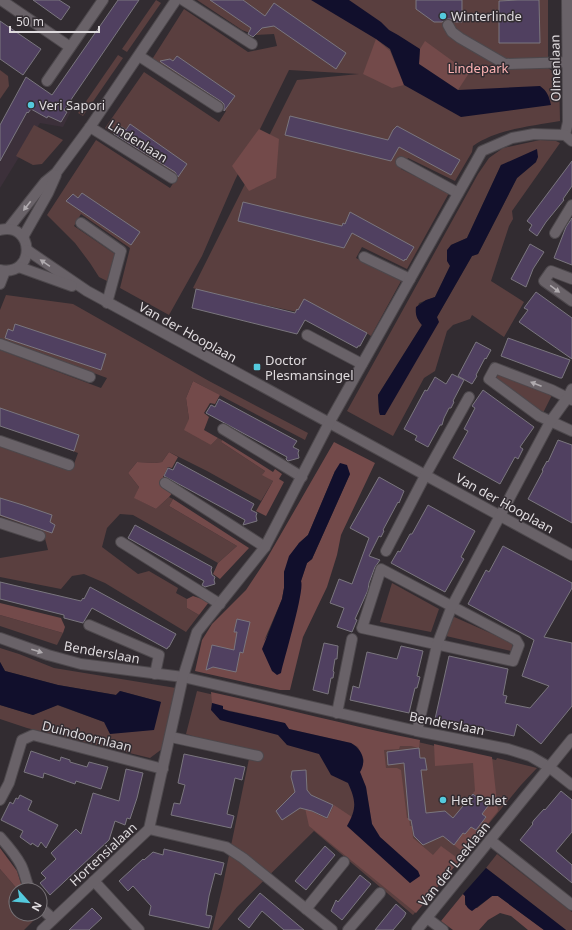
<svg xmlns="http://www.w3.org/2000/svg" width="572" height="930" viewBox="0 0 572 930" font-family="'Noto Sans',sans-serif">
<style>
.built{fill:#3c303a}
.green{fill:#5a3f3f;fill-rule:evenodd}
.forest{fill:#734a4a;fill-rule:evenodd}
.water{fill:#110f2c}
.building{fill:#504060;stroke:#7a767e}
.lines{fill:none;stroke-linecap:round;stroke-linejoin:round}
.minor-casing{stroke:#4d484c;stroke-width:12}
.minor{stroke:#696268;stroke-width:10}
.oneway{fill:#b0abaf}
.poi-dot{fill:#54cadd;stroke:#322c31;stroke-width:1.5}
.labels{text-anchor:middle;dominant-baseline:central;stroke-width:3;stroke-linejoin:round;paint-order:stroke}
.poi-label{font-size:13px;fill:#dfdbde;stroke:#322c31;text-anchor:start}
.park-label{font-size:13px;fill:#fdb3b3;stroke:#322c31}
.street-label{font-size:13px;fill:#dfdbde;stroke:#322c31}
</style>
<rect width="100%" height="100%" fill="#322c31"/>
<path class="built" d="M23,84L72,109L63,127L40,123L0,188V125Z"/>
<g class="green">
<path d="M156,0L161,3L127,52L122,49Z"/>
<path d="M197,0H548V68L559,76L560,121C533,126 496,129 473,146L472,152L455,181L408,158L401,169L449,193L407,269L362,247L356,258L401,281L371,336L360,329L304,301L297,312L205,292L193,288L297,80L359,74L289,70L235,180L202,256L169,315L120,288L130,248L81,214L74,226L115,254L107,281L99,277L90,263L75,243L47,215L96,140L170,188L178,176L105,128L144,72L219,122L226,111L151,61L184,9L248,52L277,46L274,34L255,35L242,30Z"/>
<path d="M118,55L123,58L83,116L78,113Z"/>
<path d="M0,70L8,76L9,86L0,99Z"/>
<path d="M34,125L63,140L42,164L33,165L16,156Z"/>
<path d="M540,140L556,141L560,143L512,211L513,219L509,226L491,281L524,302L504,337L472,315L470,319L453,325L447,331L435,371L424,378L393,436L347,411L478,174L489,158L503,148ZM536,162L517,178L478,254L472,256L437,317L379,412L378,395L422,325C415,316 416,313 419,303L435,297L450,266L451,245L467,238L501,165Z"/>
<path d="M6,295L73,304L209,381L308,433L305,440L193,381L186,398L189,419L211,445L218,438L222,440L221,442L265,471L263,474L273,481L261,501L207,471L169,452L162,462L155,463L137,462L128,473L139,487L135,498L156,509L169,497L173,499L169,506L237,546L218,563L133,515L120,514L107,528L102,547L138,574L149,571L178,588L176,593L187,599V608L199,615L186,632L105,583L84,574L72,576L61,589L0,577V558L48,550L43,531L0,516V439L74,464L78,453L0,425V350L101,388L107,378L0,338V310Z"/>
<path d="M498,373L552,395L543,413L496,380Z"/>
<path d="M392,583L439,609L431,632L380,622Z"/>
<path d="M0,615L63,633L57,645L0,626Z"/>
<path d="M452,616L513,643L511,651L446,636Z"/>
<path d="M0,648L19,654L54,668L176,688L162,749L150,758L27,728L0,719V705L33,715L57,705L104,722L161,702L120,691L116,695L58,685L5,671L0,662Z"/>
<path d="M197,691L496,760L497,758L537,768L521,785L413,915L314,831L237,907L218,930H212L222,889L250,754L186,734Z"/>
<path d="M497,854L572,912V930H566L486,868Z"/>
<path d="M0,869L18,890H16V914H38L39,915L24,930H0Z"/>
</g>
<g class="forest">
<path d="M376,39L390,51L404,85L392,88L363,74Z"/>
<path d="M425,41L469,73L458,90L419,64L420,49Z"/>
<path d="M259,129L279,139L276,178L249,191L232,166Z"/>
<path d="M193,381L220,395L215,404L210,403L204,413L209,417L204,430L218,438L211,445L184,430L189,419L186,398Z"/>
<path d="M222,440L273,472L275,469L282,474L279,479L284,482L266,516L256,511L273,481L262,475L265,471L221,442Z"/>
<path d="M334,442L375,463L341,535L337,555L327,587L303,637L290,690H280L195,671L202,640L212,624L246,590L266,560ZM335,471L350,474L312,559L307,563L301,581L264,641L282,599L284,588V572L299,543L308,535Z"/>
<path d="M169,452L178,457L172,468L168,467L163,477L178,486L169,497L156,509L134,498L139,487L128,473L137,462L155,463L162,462Z"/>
<path d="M173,499L249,548L220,579L213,574L218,563L237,546L169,506Z"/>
<path d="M193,596L205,600L209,602L199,615L187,608V599Z"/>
<path d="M0,603L61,618L65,627L63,633L0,615Z"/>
<path d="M211,692C281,707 350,726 420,740L419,748L411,746H400L399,749L384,750L386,768H397L401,770L407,818H409L410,826H412L413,838L433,855L441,846L460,860L416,913L309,826L305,808L327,819L334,805L352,817L347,826L410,883L420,876L418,871L380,837L372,824L366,787L360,772L364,760L358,747L351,743L289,729L284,723L223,709V706L212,703Z"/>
<path d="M434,744L492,757L498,811L464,853L454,845L463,833L465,834L471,827L476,830L486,818L482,814L488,806L473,793L475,791L473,763L435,766Z"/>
<path d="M0,848L17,871L23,890H18L0,869Z"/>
<path d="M463,894L465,896V905L477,908L492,896H498L544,930H528L511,916L500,913L488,920L479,930H453L441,921Z"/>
</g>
<g class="water">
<path d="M311,0H349L381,22L389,30L398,35L420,49L419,64L458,90L540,86C547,91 549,96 551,105L461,117L404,85L390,49L376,39Z"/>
<path d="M537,149L538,157L536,162L517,178L478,254L472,256L437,317L439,322L385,415H380L379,412L378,395L422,325C417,319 415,315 416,307L426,300L435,297L450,266L447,261V250L451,245L467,238L501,165Z"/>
<path d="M340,463L347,465L350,474L312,559L307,563L301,581C305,590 284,659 281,673L277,675L272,671L262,649L282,599L284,588V572L289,556L299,543L308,535L335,471Z"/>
<path d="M0,662L5,671L58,685L116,695L120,691L161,702L154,730L110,734L104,722L58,705L33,715L0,705Z"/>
<path d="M212,703L223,706V709L229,711L285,723L289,729L351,743C362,749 367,761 360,772L366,787L372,824L380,837L418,871L420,876L410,883L347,826C357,808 356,801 348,783L331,775L319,754L287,745L278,735L220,720L211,710Z"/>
<path d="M486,868L566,930H544L498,896H492L472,911C465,907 465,903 465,896L463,894Z"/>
</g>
<g class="building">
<path d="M33,0H59L70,7L61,20Z"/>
<path d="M118,0H139L64,110L67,112L61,122L48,116L47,118L31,109L28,113L27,112L0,161V125L26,77L52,95Z"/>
<path d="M210,0H243L265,16L274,3L346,53L336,69L274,26L262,28L253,37L248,34L251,28Z"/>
<path d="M416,0H462V22H454L451,19H448L442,22H434L416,9Z"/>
<path d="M518,0H539L540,43H499V1Z"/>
<path d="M0,21L41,49L23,75L0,59Z"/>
<path d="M177,56L235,96L224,111V104L222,102L161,62L160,61L170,59L173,61Z"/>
<path d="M290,116L388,140L393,130L397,126L460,160L451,175L399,147L391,161L285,135Z"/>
<path d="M130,124L187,164L178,177L175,172L114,134L113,130L122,127L126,130Z"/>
<path d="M572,161V186L563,199L564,200L546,222L537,236L529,230L532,225L527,221Z"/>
<path d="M82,193L140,232L131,245L66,201L73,194L78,198Z"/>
<path d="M243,202L342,226L343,223L345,224L350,212L414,247L406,260L405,259L404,261L352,233L344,248L238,221Z"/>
<path d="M572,218V265L554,258L566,227Z"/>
<path d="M530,244L544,252L533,269L526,287L511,279Z"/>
<path d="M196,289L295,313L297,309L298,310L304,299L367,333L360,346H358L357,348L305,320L297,334L192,308Z"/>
<path d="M536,292L572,318V359L519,322L528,310L524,308Z"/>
<path d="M15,324L106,354L101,370L5,338L8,329L13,331Z"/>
<path d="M508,338L570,360L562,378H560L501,356Z"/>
<path d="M476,342L491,350L486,359L485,358L476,375L477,376L472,384L458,376Z"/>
<path d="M452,374L464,380L453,401L454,402L451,408H449L444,418L442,425H440L428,447L415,440L417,436L404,429L425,390L427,391L435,377L446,384Z"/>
<path d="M483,390L534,427L520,447L523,449L518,459L515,457L500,484L453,458L468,431L464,429L475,408L472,406Z"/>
<path d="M219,399L297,441L293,447L299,450L298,453L299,458L288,461L286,459L287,457L206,413L211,405L215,407Z"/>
<path d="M0,408L79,435L74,451L0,426Z"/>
<path d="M558,440L572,445V523L528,499L543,471L542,470L547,461L548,462Z"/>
<path d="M177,462L254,504L251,510L257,513L256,516L257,521L243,525L245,520L164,476L168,468L173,470Z"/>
<path d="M379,477L404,491L399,503L398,502L383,530L384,531L381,537L379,536L369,556L380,560L375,567L369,583L368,590L355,619L357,620L352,632L337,627L344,608L330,603L339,579L352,584L369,538L350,528Z"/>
<path d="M0,498L23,505L52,515L50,522L55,525L52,533L0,515Z"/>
<path d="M428,505L475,531L461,557L464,559L445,592L391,563L398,551L400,552L410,534H412Z"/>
<path d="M135,525L212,567L211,570L212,575L215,577L214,580L215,584L205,587L202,585L204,581L128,538Z"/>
<path d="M503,546L572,583V588L544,637L572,643V706L541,744L517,724L514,736L435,719L449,656L508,669L503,695L507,696L505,703L530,708L549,686L522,676L534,640L468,604L486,570L489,572Z"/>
<path d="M0,582L81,601L83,598L84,599L90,587L176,634L169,647H168L167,649L92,608L83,623L64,618V615L0,599Z"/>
<path d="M237,619L250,622L243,653L240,652L236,672L213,667L206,670L212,645L234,650L237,632H234Z"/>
<path d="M324,643L338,646L337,659H335L333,671L334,672L333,678H331L328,694L313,690Z"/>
<path d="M401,646L423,651L417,676L420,677L417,688H415L409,713L350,700L353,686L359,688L367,652L397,659Z"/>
<path d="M419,748L420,758H425L427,770H421L426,813L445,811L453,818L473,794L488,806L482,814L486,817L476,830L471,827L465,834L463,833L454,845L443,836L423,845L414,836L411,820H409L404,763L388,765L387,752Z"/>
<path d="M31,751L60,761L61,757L70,760V762L87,767L89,762L108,767L101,789L76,781L75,784L44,773L43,778L24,772Z"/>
<path d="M184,754L245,767L242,780L235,778L227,814L234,816L231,828L171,815L174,803L180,804L185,785L178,783Z"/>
<path d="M126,769L143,773L137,798L130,819L127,818L125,825L115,821L109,840L50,895L40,883L46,878L41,873L56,859L51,853L76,829L81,834L93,793L119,801Z"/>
<path d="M306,770L307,790L311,795L333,805L327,818L312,811L300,808L282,820L276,811L295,792L291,777L292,771Z"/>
<path d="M561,791L572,800V832L556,851L572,865V883L520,840L533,824L532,823L534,820L544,809L545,810Z"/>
<path d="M20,795L32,801L28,810L58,825L46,848L41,842L38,847L32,843L31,845L20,837L23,831L1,820L10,802L13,804L16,798L18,799Z"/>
<path d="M325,846L335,855L306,890L295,881Z"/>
<path d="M164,849L224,863L221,875L215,873L209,896L206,915L212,916L209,928L149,915L151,906L133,886L128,891L119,881L143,859L144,860L153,852L163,855Z"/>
<path d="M360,875L371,884L342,920L331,911L336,900L338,902Z"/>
<path d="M260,893L291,919L304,930H284L262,911L249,928L238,919Z"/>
<path d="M396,904L406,913L404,917L393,930H375Z"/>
<path d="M92,908L102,918L89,930H69Z"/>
</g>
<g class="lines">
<defs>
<g id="minor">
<path d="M1,0L70,47"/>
<path d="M183,0L252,44"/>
<path d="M448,25L452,32L460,38L505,64L572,62"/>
<path d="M139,56L218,107"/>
<path d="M47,81L103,0"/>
<path d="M90,127L172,178"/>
<path d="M565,135L568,122L567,0"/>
<path d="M401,162L458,193"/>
<path d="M81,223L121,251L107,303"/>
<path d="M8,229L45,182L56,173L90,127L176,0"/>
<path d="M0,230C34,221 37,277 0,270"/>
<path d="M555,233L572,205"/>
<path d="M23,237L48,193L56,175"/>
<path d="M27,250L87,291L572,555"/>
<path d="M364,257L410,279"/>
<path d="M19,267L72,286"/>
<path d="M572,279L551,271L544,281L572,301"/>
<path d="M0,284L5,271"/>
<path d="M307,335L362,364"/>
<path d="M0,344L90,377"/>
<path d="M572,400L552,390L495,368L489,379L539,416L572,431"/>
<path d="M223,429L302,477"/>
<path d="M0,441L69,465"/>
<path d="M165,483L265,547"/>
<path d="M0,523L40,536"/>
<path d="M121,542L220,604"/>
<path d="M386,551L426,474L469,397"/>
<path d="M381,569L516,640L519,645L513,661L362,628Z"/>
<path d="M89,625L159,655L155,674"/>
<path d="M0,638L48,655L81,664L183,677L417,731L508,749L530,756L549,767L572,785"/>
<path d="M337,713L352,639"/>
<path d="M417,731L437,645L452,606L550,422L568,397L572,389"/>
<path d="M171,737L258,756"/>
<path d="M0,800L9,783L22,740L33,735L163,769"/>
<path d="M149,829L226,847L243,858L332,930"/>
<path d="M0,837C8,846 16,855 21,865C25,873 26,882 30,890"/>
<path d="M490,840L572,905"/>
<path d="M94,881L139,930"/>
<path d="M40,907L53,919"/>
<path d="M306,909L344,862"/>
<path d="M427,918L443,930"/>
<path d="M42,930L149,829L183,677L197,632L265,547L329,423L482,151L512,138L534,134L565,135L572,141"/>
<path d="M348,930L380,893"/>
<path d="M417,930L572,739"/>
</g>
</defs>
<use href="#minor" class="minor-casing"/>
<use href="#minor" class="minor"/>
</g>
<defs><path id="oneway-solid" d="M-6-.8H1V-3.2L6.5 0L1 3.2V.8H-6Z"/></defs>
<g class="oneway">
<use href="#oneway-solid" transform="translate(27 206) rotate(128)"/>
<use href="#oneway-solid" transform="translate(45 263) rotate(-146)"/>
<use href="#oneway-solid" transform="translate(555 289) rotate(36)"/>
<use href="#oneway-solid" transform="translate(536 384) rotate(-159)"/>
<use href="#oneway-solid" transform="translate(37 651) rotate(18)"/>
</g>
<g class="poi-dot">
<circle cx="443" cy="16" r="4"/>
<circle cx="31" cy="105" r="4"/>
<rect x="253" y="363" width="8" height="8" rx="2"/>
<circle cx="443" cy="800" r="4"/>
</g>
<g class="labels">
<g class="poi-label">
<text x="451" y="16">Winterlinde</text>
<text x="39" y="105">Veri Sapori</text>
<text x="265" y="360">Doctor<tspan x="265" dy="15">Plesmansingel</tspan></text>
<text x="451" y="800">Het Palet</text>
</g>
<g class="park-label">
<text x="478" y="68">Lindepark</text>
</g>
<g class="street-label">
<text transform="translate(555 68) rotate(-91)">Olmenlaan</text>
<text transform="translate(138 141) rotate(32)">Lindenlaan</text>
<text transform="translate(188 332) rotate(29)">Van der Hooplaan</text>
<text transform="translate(505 503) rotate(29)">Van der Hooplaan</text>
<text transform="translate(102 652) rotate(10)">Benderslaan</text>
<text transform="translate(447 723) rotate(11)">Benderslaan</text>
<text transform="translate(87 736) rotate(14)">Duindoornlaan</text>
<text transform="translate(103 854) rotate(-43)">Hortensialaan</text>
<text transform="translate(454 864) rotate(-51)">Van der Leeklaan</text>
</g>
</g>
<g transform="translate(28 902) rotate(117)"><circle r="19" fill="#322c31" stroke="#777276"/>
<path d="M0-3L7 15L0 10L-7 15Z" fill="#54cadd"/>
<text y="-6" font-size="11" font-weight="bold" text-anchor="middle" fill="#dfdbde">N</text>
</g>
<path d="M10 26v6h89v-6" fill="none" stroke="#dfdbde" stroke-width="2"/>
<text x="16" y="26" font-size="12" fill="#dfdbde" stroke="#322c31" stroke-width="3" paint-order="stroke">50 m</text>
</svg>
